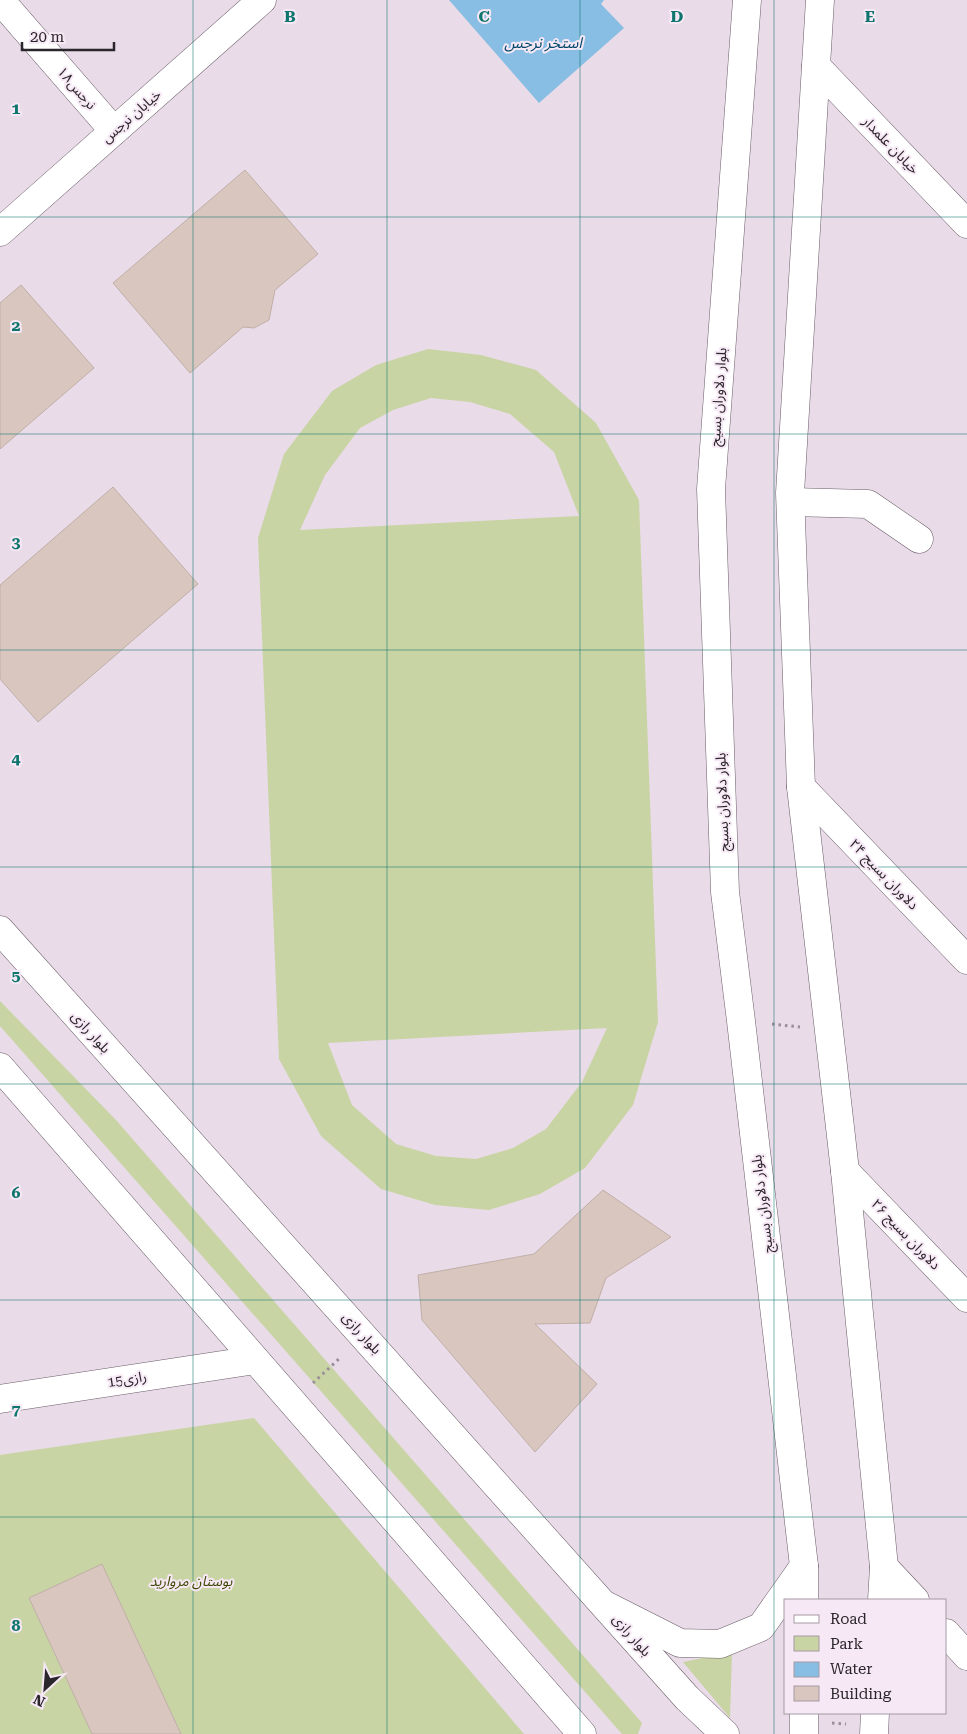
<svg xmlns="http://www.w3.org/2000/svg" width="967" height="1734" viewBox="0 0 967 1734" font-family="'Roboto Serif','Noto Sans Arabic',serif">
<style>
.green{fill:#c9d4a4;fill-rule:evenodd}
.water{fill:#88bee3}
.building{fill:#d8c6bf;stroke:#c0afa8}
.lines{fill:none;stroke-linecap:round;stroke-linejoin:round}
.street-casing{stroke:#6a5e69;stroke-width:29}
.secondary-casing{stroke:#6a5e69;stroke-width:29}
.primary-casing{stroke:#6a5e69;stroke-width:29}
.path{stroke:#998f98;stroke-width:3;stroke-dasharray:2.5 4;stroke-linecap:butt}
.street{stroke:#fff;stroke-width:28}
.secondary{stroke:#fff;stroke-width:28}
.primary{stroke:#fff;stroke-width:28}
.grid{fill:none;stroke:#0f766e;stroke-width:1;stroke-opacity:0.55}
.labels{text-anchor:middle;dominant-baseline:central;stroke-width:4;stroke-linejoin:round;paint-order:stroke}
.street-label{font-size:14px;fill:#2b262b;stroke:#f6e8f5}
.park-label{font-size:14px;font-style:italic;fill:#3f4905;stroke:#f6e8f5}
.water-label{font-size:15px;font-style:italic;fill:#00476a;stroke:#f6e8f5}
.grid-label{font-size:16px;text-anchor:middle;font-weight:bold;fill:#0f766e;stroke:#f6e8f5;stroke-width:4;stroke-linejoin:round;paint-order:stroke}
</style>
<rect width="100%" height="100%" fill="#e9dbe7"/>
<g class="green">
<path d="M428,349L481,355L536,370L596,423L639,500L658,1022L633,1105L585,1168L540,1194L489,1210L435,1205L381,1189L321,1136L279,1059L258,538L284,454L332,391L376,365ZM431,398L470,402L510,414L554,452L579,516L300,530L325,475L360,428L393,410ZM607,1028L582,1082L546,1129L513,1148L476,1159L436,1156L396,1144L352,1105L328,1043Z"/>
<path d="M0,1001L116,1120L642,1723L638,1734H622L0,1026Z"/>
<path d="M254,1418L524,1734H0V1455Z"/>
<path d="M732,1652L730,1718L683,1662Z"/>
</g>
<path class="water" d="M449,0H604L601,4L624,28L539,103Z"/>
<g class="building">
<path d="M245,170L318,254L275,290L269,320L254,328L243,327L190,373L113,283Z"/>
<path d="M21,285L94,368L0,449V303Z"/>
<path d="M113,487L198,584L38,722L0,679V585Z"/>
<path d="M603,1190L671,1237L606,1278L590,1323L535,1324L597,1384L535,1452L422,1320L418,1275L534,1254Z"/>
<path d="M102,1564L181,1734H92L29,1598Z"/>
</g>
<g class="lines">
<defs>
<g id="street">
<path d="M0,0L114,131"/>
<path d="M791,502L868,504L919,539"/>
<path d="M801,787L967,960"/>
<path d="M845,1171L967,1298"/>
<path d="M0,1399L255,1360"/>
<path d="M884,1567L915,1600"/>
<path d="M946,1633L967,1656"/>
</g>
<g id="secondary">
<path d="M816,66L967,224"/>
<path d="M0,232L262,0"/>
<path d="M0,930L687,1698L725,1734"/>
<path d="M0,1067L582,1734"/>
</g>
<g id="primary">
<path d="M747,0L711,489L725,892L741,1021L804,1566V1600"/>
<path d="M820,0L790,493L801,787L845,1171L884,1567L882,1600"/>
<path d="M605,1605L680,1643L720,1644L761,1627L804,1566"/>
<path d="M804,1734V1713"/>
<path d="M874,1734L875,1713"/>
</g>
</defs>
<use href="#street" class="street-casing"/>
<use href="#secondary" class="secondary-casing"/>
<use href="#primary" class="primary-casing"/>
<g class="path">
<path d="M772,1024L800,1027"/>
<path d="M313,1383L341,1357"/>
<path d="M832,1723L846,1724"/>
</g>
<use href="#street" class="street"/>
<use href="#secondary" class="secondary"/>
<use href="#primary" class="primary"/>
</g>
<path class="grid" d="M193,0V1734M387,0V1734M580,0V1734M774,0V1734M0,217H967M0,434H967M0,650H967M0,867H967M0,1084H967M0,1300H967M0,1517H967"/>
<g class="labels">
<g class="street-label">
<text transform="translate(77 88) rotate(49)">نرجس۱۸</text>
<text transform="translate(131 116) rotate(-41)">خیابان نرجس</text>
<text transform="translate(891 145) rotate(46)">خیابان علمدار</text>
<text transform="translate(718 397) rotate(-86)">بلوار دلاوران بسیج</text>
<text transform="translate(722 802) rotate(-92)">بلوار دلاوران بسیج</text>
<text transform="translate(884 874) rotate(46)">دلاوران بسیج ۲۴</text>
<text transform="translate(91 1032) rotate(48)">بلوار رازی</text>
<text transform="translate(762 1204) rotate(-97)">بلوار دلاوران بسیج</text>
<text transform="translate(906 1234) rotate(46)">دلاوران بسیج ۲۶</text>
<text transform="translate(362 1333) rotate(48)">بلوار رازی</text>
<text transform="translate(127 1379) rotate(-9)">15رازی</text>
<text transform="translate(632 1635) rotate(49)">بلوار رازی</text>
</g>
<g class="park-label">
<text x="191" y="1581">بوستان مروارید</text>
</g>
<g class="water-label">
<text x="543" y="43">استخر نرجس</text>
</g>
</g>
<g class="grid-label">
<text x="290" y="22">B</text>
<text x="484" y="22">C</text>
<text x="677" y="22">D</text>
<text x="870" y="22">E</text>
<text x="16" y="114">1</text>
<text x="16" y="331">2</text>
<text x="16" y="548">3</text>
<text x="16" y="764">4</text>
<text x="16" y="981">5</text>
<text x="16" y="1198">6</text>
<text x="16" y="1415">7</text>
<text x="16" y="1631">8</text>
</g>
<rect x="784" y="1599" width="162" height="115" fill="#f6e8f5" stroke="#a59aa4"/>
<rect x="794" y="1615" width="25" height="8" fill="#ffffff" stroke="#a59aa4"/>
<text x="830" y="1624" font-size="15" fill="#2b262b">Road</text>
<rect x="794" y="1636" width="25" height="15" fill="#c9d4a4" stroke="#a59aa4"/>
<text x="830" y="1649" font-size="15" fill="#2b262b">Park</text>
<rect x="794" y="1662" width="25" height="15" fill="#88bee3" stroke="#a59aa4"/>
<text x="830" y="1674" font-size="15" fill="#2b262b">Water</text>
<rect x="794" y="1686" width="25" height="15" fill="#d8c6bf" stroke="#a59aa4"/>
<text x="830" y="1699" font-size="15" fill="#2b262b">Building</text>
<g transform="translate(45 1689) rotate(206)" stroke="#f6e8f5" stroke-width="4" paint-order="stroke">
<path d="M0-4L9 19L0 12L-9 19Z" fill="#2b262b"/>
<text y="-8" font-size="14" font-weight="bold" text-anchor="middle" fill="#2b262b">N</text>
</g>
<path d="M22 42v8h92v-8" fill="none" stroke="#2b262b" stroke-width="2.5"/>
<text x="30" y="42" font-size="15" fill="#2b262b" stroke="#f6e8f5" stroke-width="4" paint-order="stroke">20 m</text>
</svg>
